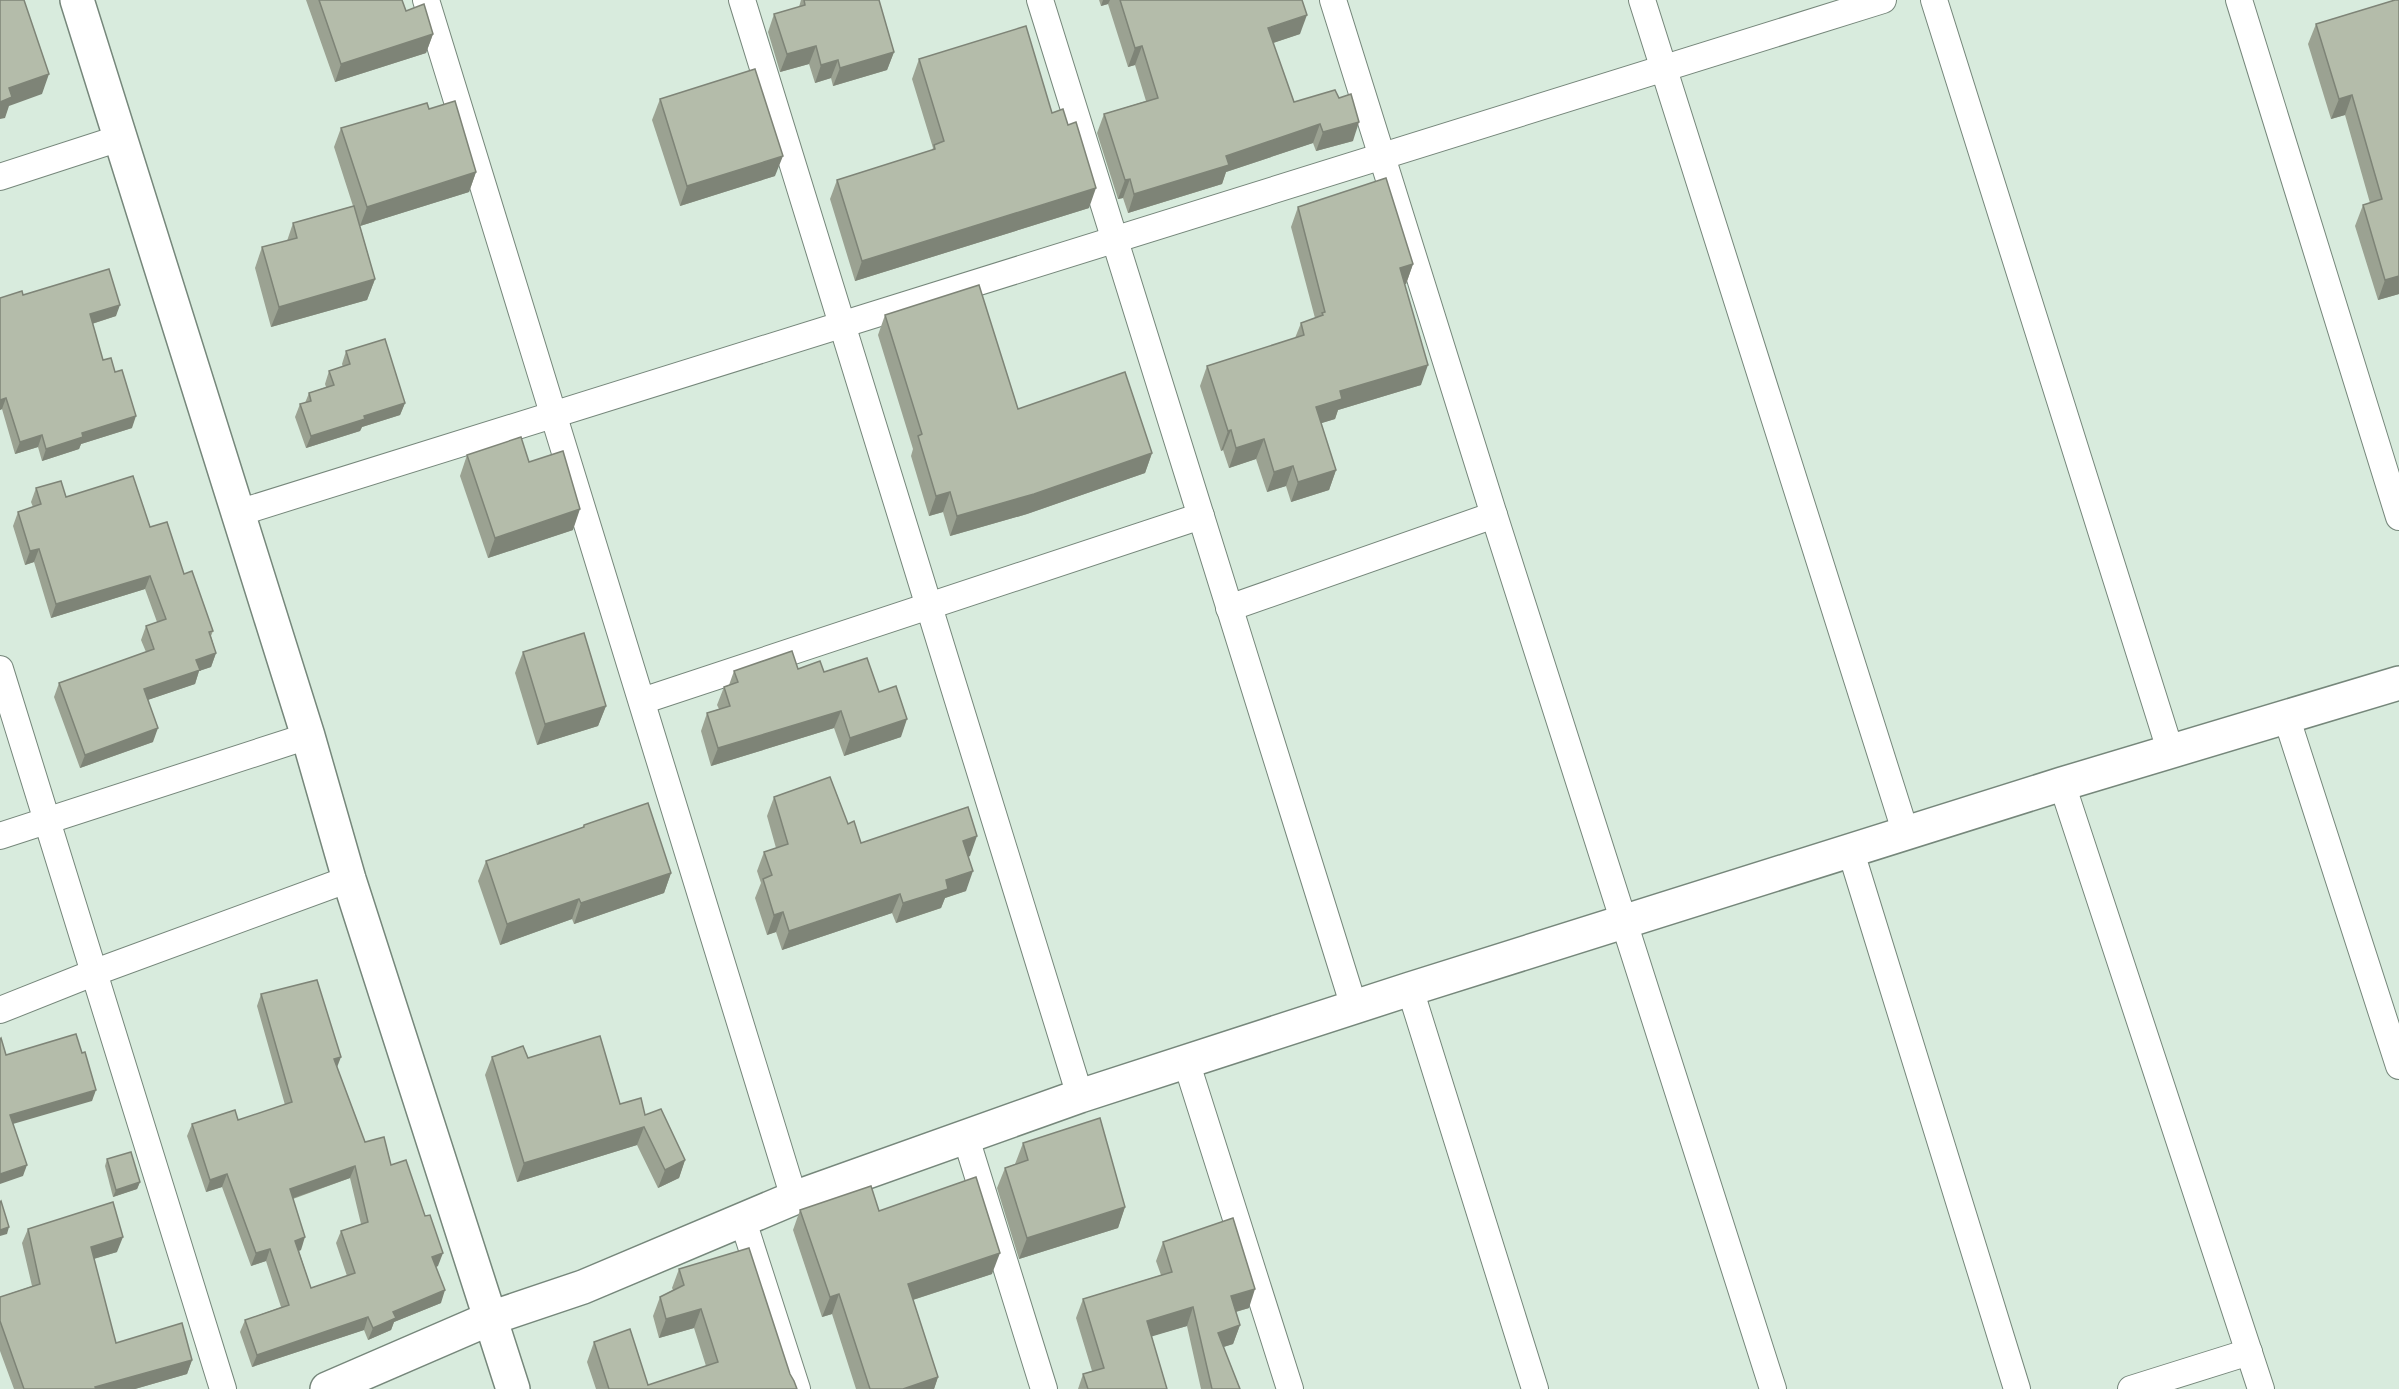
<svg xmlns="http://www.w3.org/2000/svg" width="2399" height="1389" viewBox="0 0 2399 1389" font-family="'Open Sans',sans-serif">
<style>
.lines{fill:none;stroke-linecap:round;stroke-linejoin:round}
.street-casing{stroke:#76877b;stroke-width:28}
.secondary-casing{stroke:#76877b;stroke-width:36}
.street{stroke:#fff;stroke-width:26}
.secondary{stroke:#fff;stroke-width:33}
.wall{fill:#9ba292;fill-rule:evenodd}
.shaded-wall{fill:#7e8477}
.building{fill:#b4bcaa;stroke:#7e8477;stroke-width:1.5;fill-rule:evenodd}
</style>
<rect width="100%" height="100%" fill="#d8ebdd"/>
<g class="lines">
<defs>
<g id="street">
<path d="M426,0L794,1198"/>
<path d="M742,0L1080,1096"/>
<path d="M1040,0L1354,1007"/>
<path d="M1333,0L1494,515L1773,1389"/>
<path d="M1642,0L1906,834"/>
<path d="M1934,0L2171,753"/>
<path d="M2239,0L2399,517"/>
<path d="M0,177L120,138"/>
<path d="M238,513L1883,0"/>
<path d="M1229,608L1494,515"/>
<path d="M0,669L223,1389"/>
<path d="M642,701L1201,516"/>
<path d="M2286,716L2399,1066"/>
<path d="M2062,784L2261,1389"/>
<path d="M0,836L308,736"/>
<path d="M1851,852L2017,1389"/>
<path d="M1410,989L1535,1389"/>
<path d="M0,1010L93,973L349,879"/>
<path d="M1186,1061L1290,1389"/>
<path d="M966,1138L1044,1389"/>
<path d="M743,1221L797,1389"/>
<path d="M2131,1389L2249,1352"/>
</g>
<g id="secondary">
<path d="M77,0L308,736L349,879L513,1389"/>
<path d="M327,1389L491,1318L583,1287L794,1198L1080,1096L1410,989L2062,784L2399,683"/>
</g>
</defs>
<use href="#street" class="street-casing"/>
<use href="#secondary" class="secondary-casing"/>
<use href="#street" class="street"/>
<use href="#secondary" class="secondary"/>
</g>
<g class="wall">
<path d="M306,0H402L406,11L433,34L426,53L335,82Z"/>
<path d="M801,0H879L894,52L887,70L833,86L831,78L815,83L809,64L780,72L768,32L774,14L799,7Z"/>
<path d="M1099,0H1302L1300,34L1273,43L1294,102L1353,141L1316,151L1313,143L1226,172L1222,184L1128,213L1123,198L1118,199L1097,133L1104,114L1146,101L1135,65L1128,67L1108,4L1101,6Z"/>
<path d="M2395,0L2399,294L2378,300L2355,226L2363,205L2370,203L2345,115L2331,119L2308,44L2316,24Z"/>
<path d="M919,59L1052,113L1089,208L855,281L830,199L837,180L932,150L933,148L912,79Z"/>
<path d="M660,99L775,176L680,206L652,120Z"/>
<path d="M429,109L476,172L469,192L360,226L375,279L367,300L271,327L255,268L262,247L287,241L293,223L353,206L334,147L341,128Z"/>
<path d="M1298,207L1413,264L1406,284H1405L1421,385L1338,410L1335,419L1321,423L1336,470L1329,490L1291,502L1286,486L1267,492L1256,459L1229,468L1223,450L1221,451L1200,386L1207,366L1295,338L1301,323L1315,318L1291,227Z"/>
<path d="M23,295L116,316L92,324L103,360L132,428L81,444L79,449L42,461L38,447L15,454L2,409L0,410V298Z"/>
<path d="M885,315L1018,409L1152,453L1145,473L1027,514L950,536L943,512L929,516L911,456L913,449L878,335Z"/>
<path d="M346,351L405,403L400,415L362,427L360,431L306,448L295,417L300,404L305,403L309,393L326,387L325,384L329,371L343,367L342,364Z"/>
<path d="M467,455L529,462L573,530L488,558L460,476Z"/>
<path d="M36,488L66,497L150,527L184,574L213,631L211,636L216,653L211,667L199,671L195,684L147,700L153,742L80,768L54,697L59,683L146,652L141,640L146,626L157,622L145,589L51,618L34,562L25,565L13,526L18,512L33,507L31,502Z"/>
<path d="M523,652L606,706L598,726L537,745L515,673Z"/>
<path d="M798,669L824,672L879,692L901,737L844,756L834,728L711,766L701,731L707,713L719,709L717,705L724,687L729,685L734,671Z"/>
<path d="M774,797L848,824L861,843L970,856L968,857L966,891L945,898L941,908L896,923L892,913L782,950L776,932L767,935L755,898L761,883L757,871L764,852L776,848L767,816Z"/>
<path d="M584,825L671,873L664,893L574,924L572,919L500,945L478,881L486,861L582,828Z"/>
<path d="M261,994L337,1067L365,1142L391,1165L438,1266L436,1267L441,1303L394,1322L391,1330L368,1340L364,1330L252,1367L240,1332L245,1320L281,1307L266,1261L251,1266L222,1187L206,1192L187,1136L192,1124L238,1120L285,1105L257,1006ZM350,1178L361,1224L341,1231L336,1243L347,1276L311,1288L299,1251L301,1250L293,1199Z"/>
<path d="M492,1057L528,1058L620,1104L645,1115L685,1160L679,1178L658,1188L637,1145L517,1182L485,1075Z"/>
<path d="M1023,1143L1125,1207L1118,1228L1019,1259L997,1188L1005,1168L1015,1164Z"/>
<path d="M107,1159L140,1182L137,1189L113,1197L105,1166Z"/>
<path d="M800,1210L879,1211L992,1274L913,1300L938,1377L934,1389H856L832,1314L822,1317L793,1230Z"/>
<path d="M28,1229L117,1252L94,1259L116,1343L192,1360L187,1374L135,1389H14L0,1351V1297L32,1286L22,1243Z"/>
<path d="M1163,1242L1249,1308L1236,1312L1240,1325L1233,1344L1223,1347L1240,1389H1201L1187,1326L1151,1336L1167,1389H1078L1083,1374L1092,1371L1076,1318L1083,1299L1161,1275L1156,1261Z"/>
<path d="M679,1269L790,1374L797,1389H596L587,1362L594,1342L648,1385L706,1366L694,1328L659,1338L653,1316L660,1297L673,1290L672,1288Z"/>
</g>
<g class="shaded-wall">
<path d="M1103,0H1110L1108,4L1101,6Z"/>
<path d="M1307,15L1300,34L1261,47L1268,28Z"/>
<path d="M433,34L426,53L335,82L341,64Z"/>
<path d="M816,46L809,64L780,72L787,54Z"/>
<path d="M1142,46L1135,65L1128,67L1135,48Z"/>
<path d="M894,52L887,70L833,86L840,68Z"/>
<path d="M838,60L831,78L815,83L821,65Z"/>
<path d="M49,74L42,94L9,106L5,118L0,119V102L9,88Z"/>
<path d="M2352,95L2345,115L2331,119L2339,99Z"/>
<path d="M1359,122L1353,141L1316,151L1323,132Z"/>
<path d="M1320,124L1313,143L1226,172L1222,184L1128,213L1134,194L1226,156Z"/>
<path d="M783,156L775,176L680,206L687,186Z"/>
<path d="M476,172L469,192L360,226L367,207Z"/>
<path d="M1130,179L1123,198L1118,199L1125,180Z"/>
<path d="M1096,188L1089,208L855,281L862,261Z"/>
<path d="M1413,264L1406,284L1393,288L1400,268Z"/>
<path d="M2399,276V294L2378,300L2385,280Z"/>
<path d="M375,279L367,300L271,327L279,307Z"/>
<path d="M120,305L116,316L85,326L90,314Z"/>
<path d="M1428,365L1421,385L1338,410L1335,419L1309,427L1316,407L1340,391Z"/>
<path d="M6,398L2,409L0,410V400Z"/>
<path d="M405,403L400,415L362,427L360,431L306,448L311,436L364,416Z"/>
<path d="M136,416L132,428L81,444L79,449L42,461L46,449L82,433Z"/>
<path d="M1231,430L1223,450L1221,451L1228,431Z"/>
<path d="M42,435L38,447L15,454L20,442Z"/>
<path d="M1264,439L1256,459L1229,468L1236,448Z"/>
<path d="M1152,453L1145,473L1027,514L950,536L957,516Z"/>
<path d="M1293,466L1286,486L1267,492L1274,472Z"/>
<path d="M1336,470L1329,490L1291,502L1298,482Z"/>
<path d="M950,492L943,512L929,516L936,496Z"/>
<path d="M580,509L573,530L488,558L495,538Z"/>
<path d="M39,549L34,562L25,565L30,551Z"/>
<path d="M150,576L145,589L51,618L56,604Z"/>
<path d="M216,653L211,667L199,671L195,684L139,703L144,689L196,660Z"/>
<path d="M606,706L598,726L537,745L545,724Z"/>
<path d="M841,711L834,728L711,766L718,748Z"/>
<path d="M907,719L901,737L844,756L850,738Z"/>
<path d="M158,728L153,742L80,768L85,755Z"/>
<path d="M977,836L970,856L956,861L963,841Z"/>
<path d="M973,871L966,891L945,898L941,908L896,923L903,903L946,880Z"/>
<path d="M671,873L664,893L574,924L581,903Z"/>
<path d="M900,894L892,913L782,950L789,931Z"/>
<path d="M579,899L572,919L500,945L507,924Z"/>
<path d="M783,912L776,932L767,935L774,915Z"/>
<path d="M341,1057L336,1070L334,1059Z"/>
<path d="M96,1090L92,1101L6,1126L10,1115Z"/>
<path d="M644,1127L637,1145L517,1182L524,1163Z"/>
<path d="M685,1160L679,1178L658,1188L665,1170Z"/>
<path d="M27,1165L23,1176L0,1184V1174Z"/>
<path d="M355,1166L350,1178L285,1201L290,1189Z"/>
<path d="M227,1174L222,1187L206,1192L210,1180Z"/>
<path d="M140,1182L137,1189L113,1197L116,1190Z"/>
<path d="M1125,1207L1118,1228L1019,1259L1027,1238Z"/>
<path d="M9,1227L7,1234L0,1236V1230Z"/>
<path d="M123,1237L117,1252L86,1261L91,1247Z"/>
<path d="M305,1237L301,1250L291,1253L295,1241Z"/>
<path d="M270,1249L266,1261L251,1266L256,1253Z"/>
<path d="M443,1253L438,1266L428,1270L432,1257Z"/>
<path d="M1000,1253L992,1274L900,1304L908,1284Z"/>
<path d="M1255,1289L1249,1308L1224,1315L1231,1296Z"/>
<path d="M445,1290L441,1303L394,1322L391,1330L368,1340L373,1328L393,1312Z"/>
<path d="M839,1294L832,1314L822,1317L830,1297Z"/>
<path d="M1193,1307L1187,1326L1140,1340L1147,1321Z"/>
<path d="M701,1309L694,1328L659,1338L666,1319Z"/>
<path d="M368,1317L364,1330L252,1367L257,1355Z"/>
<path d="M1240,1325L1233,1344L1211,1351L1218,1333Z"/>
<path d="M192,1360L187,1374L135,1389H95V1387Z"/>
<path d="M938,1377L934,1389H903Z"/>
</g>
<g class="building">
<path d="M0,0H24L49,74L9,88L12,97L0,102Z"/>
<path d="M319,0H402L406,11L424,4L433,34L341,64Z"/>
<path d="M804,0H879L894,52L840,68L838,60L821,65L816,46L787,54L774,14L805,5Z"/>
<path d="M1120,0H1302L1307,15L1268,28L1294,102L1335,90L1339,98L1351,94L1359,122L1323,132L1320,124L1226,156L1229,165L1134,194L1130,179L1125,180L1104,114L1158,98L1142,46L1135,48Z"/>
<path d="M2395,0H2399V276L2385,280L2363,205L2382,199L2352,95L2339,99L2316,24Z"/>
<path d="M1026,26L1052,113L1063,109L1068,125L1076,122L1096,188L862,261L837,180L935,149L934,145L944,141L919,59Z"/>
<path d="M755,69L783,156L687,186L660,99Z"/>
<path d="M455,101L476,172L367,207L341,128L427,103L429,109Z"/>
<path d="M1386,178L1413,264L1400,268L1428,365L1340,391L1342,399L1316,407L1336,470L1298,482L1293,466L1274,472L1264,439L1236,448L1231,430L1228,431L1207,366L1304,335L1301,323L1323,315L1322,313L1325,312L1298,207Z"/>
<path d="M354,206L375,279L279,307L262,247L297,238L293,223Z"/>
<path d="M109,269L120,305L90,314L103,360L111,358L115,372L122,370L136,416L82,433L83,437L46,449L42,435L20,442L6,398L0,400V298L22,291L23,295Z"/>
<path d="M979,285L1018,409L1125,372L1152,453L1034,494L957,516L950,492L936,496L918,436L922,434L885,315Z"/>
<path d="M385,339L405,403L364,416L365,419L311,436L300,404L311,401L309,393L334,385L329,371L350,364L346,351Z"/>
<path d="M521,437L529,462L563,451L580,509L495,538L467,455Z"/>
<path d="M133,476L150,527L167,522L184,574L192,571L213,631L209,632L216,653L196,660L200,670L144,689L158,728L85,755L59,683L154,649L146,626L166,619L150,576L56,604L39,549L30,551L18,512L41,504L36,488L61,481L66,497Z"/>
<path d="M584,633L606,706L545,724L523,652Z"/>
<path d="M792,651L798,669L820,661L824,672L867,658L879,692L896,686L907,719L850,738L841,711L718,748L707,713L730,706L724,687L738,682L734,671Z"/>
<path d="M830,777L848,824L854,821L861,843L968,807L977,836L963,841L973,871L946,880L948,889L903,903L900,894L789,931L783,912L774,915L763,879L772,875L764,852L788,844L774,797Z"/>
<path d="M648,803L671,873L581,903L579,899L507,924L486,861L584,827V825Z"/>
<path d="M317,980L341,1057L334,1059L365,1142L384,1137L391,1165L406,1160L425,1216L430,1215L443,1253L432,1257L445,1290L393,1312L396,1318L373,1328L368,1317L257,1355L245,1320L289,1305L270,1249L256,1253L227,1174L210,1180L192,1124L235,1110L238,1120L292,1102L261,994ZM355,1166L368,1222L341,1231L355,1273L311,1288L295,1241L305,1237L290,1189Z"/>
<path d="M76,1034L82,1053L85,1052L96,1090L10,1115L27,1165L0,1174V1039L1,1038L6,1055Z"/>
<path d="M600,1036L620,1104L641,1098L645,1115L661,1109L685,1160L665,1170L644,1127L524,1163L492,1057L523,1046L528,1058Z"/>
<path d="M1100,1118L1125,1207L1027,1238L1005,1168L1028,1160L1023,1143Z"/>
<path d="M131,1152L140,1182L116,1190L107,1159Z"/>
<path d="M976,1177L1000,1253L908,1284L938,1377L903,1389H870L839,1294L830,1297L800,1210L871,1186L879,1211Z"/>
<path d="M1,1201L9,1227L0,1230V1202Z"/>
<path d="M113,1202L123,1237L91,1247L116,1343L182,1323L192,1360L95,1387L96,1389H24L0,1321V1297L40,1284L28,1229Z"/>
<path d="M1233,1218L1255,1289L1231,1296L1240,1325L1218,1333L1240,1389H1212L1193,1307L1147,1321L1167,1389H1088L1083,1374L1104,1368L1083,1299L1172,1272L1163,1242Z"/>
<path d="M749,1248L790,1374L794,1381L797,1389H609L594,1342L630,1329L648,1385L718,1362L701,1309L666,1319L660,1297L684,1285L679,1269Z"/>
</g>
</svg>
